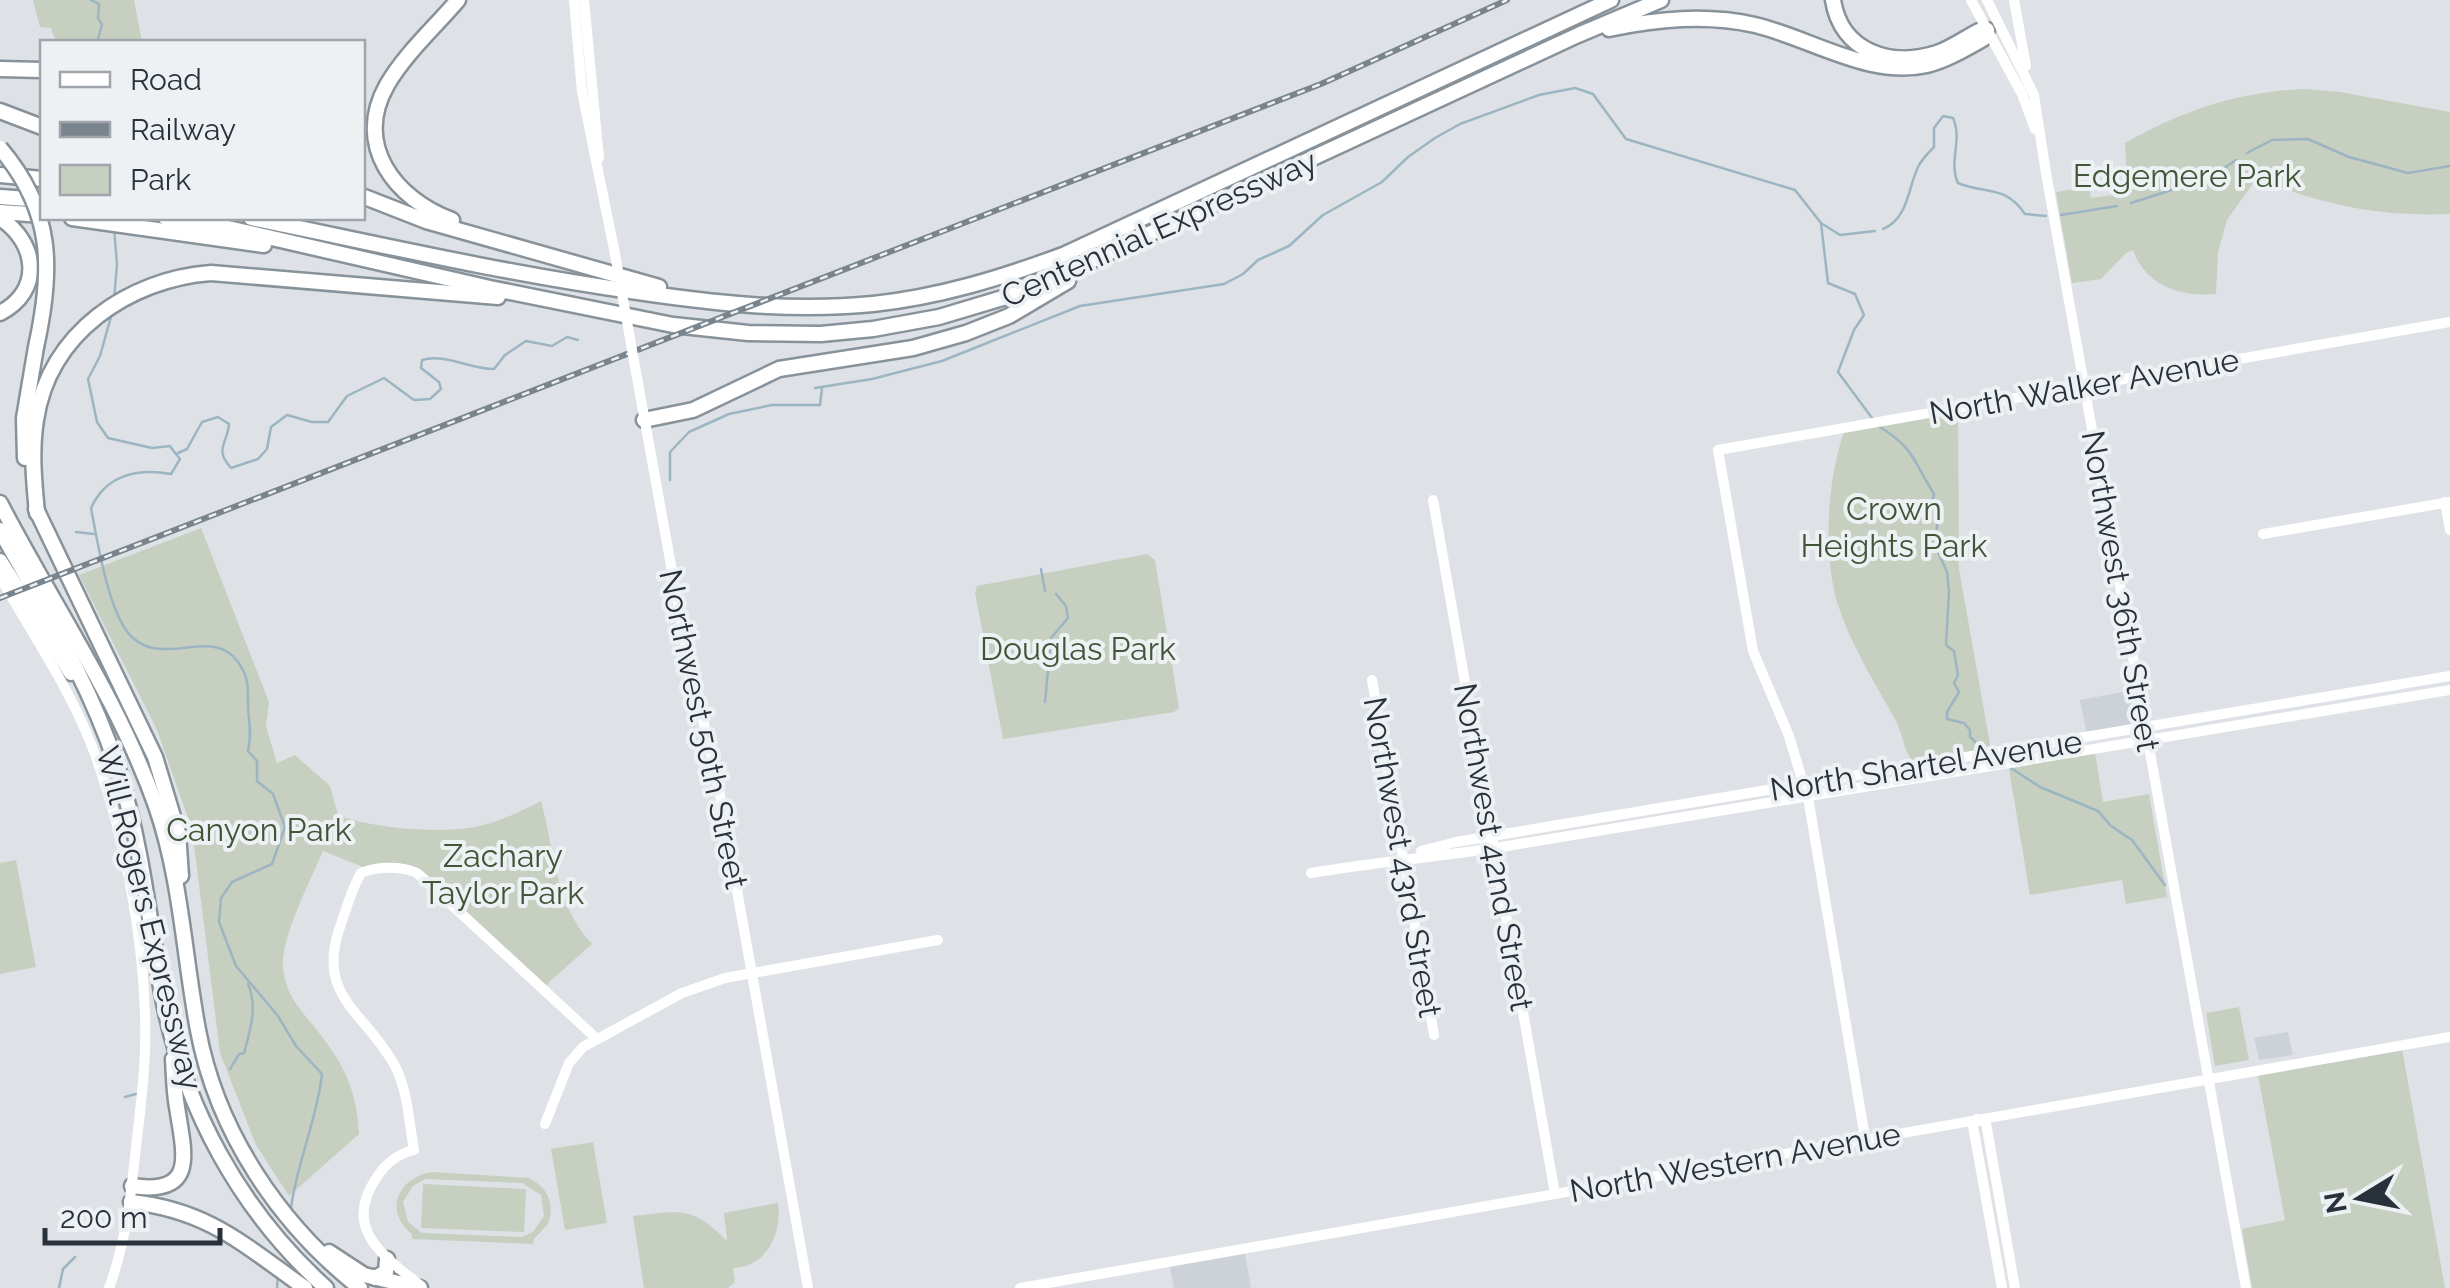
<svg xmlns="http://www.w3.org/2000/svg" width="2450" height="1288" viewBox="0 0 2450 1288" font-family="Raleway,sans-serif">
<style>
.built{fill:#ccd2d7}
.green{fill:#c6cfc0;fill-rule:evenodd}
.lines{fill:none;stroke-linecap:round;stroke-linejoin:round}
.stream{stroke:#9db5c2;stroke-width:2.5}
.highway-casing{stroke:#87929a;stroke-width:19}
.secondary{stroke:#fff;stroke-width:10}
.highway{stroke:#fff;stroke-width:14}
.rail-casing{stroke:#79848d;stroke-width:6}
.rail{stroke:#edf1f4;stroke-width:2.5;stroke-dasharray:8;stroke-linecap:butt}
.highway-bridge-casing{stroke:#87929a;stroke-width:19;stroke-linecap:butt}
.secondary-bridge{stroke:#fff;stroke-width:10}
.highway-bridge{stroke:#fff;stroke-width:14}
.labels{text-anchor:middle;dominant-baseline:central;stroke-width:8;stroke-linejoin:round;paint-order:stroke}
.park-label{font-size:32px;fill:#425538;stroke:#edf1f4}
.street-label{font-size:32px;fill:#29323b;stroke:#edf1f4}
</style>
<rect width="100%" height="100%" fill="#dee2e6"/>
<g class="built">
<path d="M2133,690L2138,718L2134,725L2089,733L2086,730L2080,700Z"/>
<path d="M2288,1032L2293,1055L2259,1060L2254,1038Z"/>
<path d="M1245,1254L1251,1288H1174L1170,1267Z"/>
</g>
<g class="green">
<path d="M33,0H134L142,42H56L51,28L40,27Z"/>
<path d="M2304,89L2340,92L2450,112V214C2386,217 2324,206 2265,181L2254,182L2227,220L2218,252L2216,294C2180,297 2146,286 2133,250L2126,253L2101,279L2072,283L2056,192L2089,187L2091,198L2128,193L2125,143C2184,110 2237,92 2304,89Z"/>
<path d="M1958,411L1959,569L1991,750L1914,763C1904,753 1903,734 1896,721C1875,683 1850,644 1837,602C1823,553 1827,481 1844,432Z"/>
<path d="M201,528L269,702L266,726L277,763L295,755L330,786L338,815C371,828 434,833 469,828C494,825 519,812 541,801C555,852 554,903 592,944L546,985L424,872L414,867H363L323,851C311,880 280,938 283,968C286,1001 308,1016 325,1041C348,1071 357,1097 359,1134L289,1196L256,1145L220,1053L192,829L157,730L79,575Z"/>
<path d="M1147,554L1155,560L1179,708L1174,712L1003,739L975,593L977,586Z"/>
<path d="M2095,752L2103,802L2149,794L2167,897L2126,904L2122,880L2030,895L2009,769Z"/>
<path d="M16,860L36,967L0,974V863Z"/>
<path d="M2239,1007L2249,1060L2215,1066L2206,1013Z"/>
<path d="M2402,1049L2445,1288H2252L2242,1229L2285,1220L2258,1075Z"/>
<path d="M593,1142L607,1223L565,1230L551,1149Z"/>
<path d="M432,1172L529,1178C548,1188 555,1203 548,1224L534,1239L533,1244L412,1239V1234C383,1212 398,1177 432,1172ZM425,1179L522,1183L541,1195L544,1216L533,1232L521,1237L422,1233L408,1222L403,1202L413,1186Z"/>
<path d="M423,1184L526,1189L524,1232L421,1228Z"/>
<path d="M778,1203C782,1234 767,1267 733,1268L735,1282L728,1288H644L633,1216C680,1211 692,1205 727,1241L724,1213Z"/>
</g>
<g class="lines">
<g class="stream">
<path d="M91,0L99,4L98,18L102,25L97,42"/>
<path d="M2247,153L2272,140L2308,139L2349,157L2408,173L2450,166"/>
<path d="M2131,203L2209,178L2236,160"/>
<path d="M2061,215L2117,206"/>
<path d="M1821,223L1828,283L1855,294L1864,315L1854,330L1838,372L1872,418"/>
<path d="M1883,229C1908,219 1908,188 1918,167C1922,159 1928,153 1934,147V128L1943,116L1953,118C1963,140 1948,161 1958,183C1986,195 2004,184 2025,214L2046,216"/>
<path d="M114,300L117,264L114,228"/>
<path d="M112,313L100,356L88,379L97,422L108,438L152,448L170,446L175,453"/>
<path d="M815,388L872,379L942,361L1080,306L1224,284L1243,274L1258,260L1289,246L1323,215L1382,182L1408,157L1435,138L1460,124L1539,95L1575,88L1593,94L1626,139L1795,190L1821,223L1840,235L1875,231"/>
<path d="M1880,427C1914,448 1914,462 1934,494L1932,505L1938,506L1936,547L1947,572L1949,592L1946,645L1954,651L1958,675L1954,683L1959,692L1947,712V719L1964,723L1970,730V737L1983,749"/>
<path d="M178,453L187,449L202,422L218,417L229,424C227,445 214,449 231,468L258,459L267,449L271,427L287,415L312,422H328L347,396L384,378L414,400L430,399L441,389L439,382L421,368L422,360C445,353 469,369 494,369L505,355L526,341L552,346L567,337L578,340"/>
<path d="M176,454L180,459L171,474C137,468 106,475 91,508C97,539 109,618 133,638C165,667 213,626 238,662C247,675 248,683 248,698C247,717 253,731 248,751L257,761V781L273,794L285,827L272,864L232,882L221,898L219,922L236,966L278,1016L296,1046L322,1074C317,1120 297,1162 291,1208"/>
<path d="M670,480V452L689,432L729,414L772,405H820L822,388"/>
<path d="M76,532L94,534"/>
<path d="M1041,569L1045,591"/>
<path d="M1045,702L1051,638L1068,618L1066,606L1056,594"/>
<path d="M2011,768L2040,787L2098,811L2111,826L2132,840L2165,885"/>
<path d="M230,1069L239,1054L244,1053C250,1031 258,1006 248,984"/>
<path d="M125,1097L136,1094"/>
<path d="M59,1288L63,1269L75,1257"/>
<path d="M277,1288L278,1275"/>
</g>
<defs>
<g id="highway">
<path d="M1609,29C1657,19 1706,14 1755,25C1810,38 1869,78 1927,65C1947,60 1965,49 1983,39L1987,30L1979,31C1965,38 1952,48 1937,53C1891,68 1841,52 1833,0"/>
<path d="M0,69L42,70"/>
<path d="M0,111L42,127"/>
<path d="M0,175L42,179"/>
<path d="M362,196L426,221L659,287"/>
<path d="M0,197L42,200"/>
<path d="M0,212L42,215"/>
<path d="M0,218C38,243 43,291 0,313"/>
<path d="M72,218L264,245"/>
<path d="M166,218L215,225L490,288L673,325L748,333L821,334L873,329L939,317L1026,291L1578,35L1661,0"/>
<path d="M251,218C378,244 503,273 631,291C711,303 791,312 873,304C939,297 1001,278 1063,255L1611,0"/>
<path d="M452,220C395,199 353,145 387,85C405,54 435,27 458,0"/>
<path d="M644,420L693,410L779,369L913,348L966,333L1009,316L1068,281"/>
<path d="M25,458L24,418L36,347"/>
<path d="M0,503C52,604 118,698 156,806C181,878 184,956 198,1030C217,1132 279,1224 360,1288"/>
<path d="M36,509L155,757L178,833L181,876"/>
<path d="M37,513C34,482 31,451 36,420C49,333 129,279 211,273L498,297"/>
<path d="M0,530C45,610 93,688 120,776C142,848 149,920 162,993C183,1106 240,1211 326,1288"/>
<path d="M0,561L71,673"/>
<path d="M132,1186C198,1196 184,1153 177,1107C174,1091 174,1075 173,1059"/>
<path d="M131,1202C208,1210 244,1245 305,1288"/>
<path d="M329,1252L364,1275L420,1288"/>
<path d="M375,1278L386,1272L387,1259"/>
</g>
</defs>
<use href="#highway" class="highway-casing"/>
<g class="secondary">
<path d="M574,0L582,92L615,254"/>
<path d="M584,0L599,158"/>
<path d="M1971,0L2022,94L2035,129"/>
<path d="M1987,0L2034,95L2046,173L2246,1288"/>
<path d="M2014,0L2026,66"/>
<path d="M634,361L683,632L720,795L808,1288"/>
<path d="M1433,500L1555,1194"/>
<path d="M2445,502L2450,530"/>
<path d="M2263,534L2450,502"/>
<path d="M0,577C31,632 68,685 91,744C125,832 148,954 145,1049C144,1082 140,1114 136,1147C131,1195 126,1242 109,1288"/>
<path d="M1372,680L1434,1035"/>
<path d="M1421,851L1456,842L2450,676"/>
<path d="M1311,873C1375,862 1438,857 1501,847L2450,690"/>
<path d="M545,1124L569,1063L583,1047L682,993L725,978L938,940"/>
<path d="M1865,1138L1809,803L1789,736L1753,651L1718,450L2450,322"/>
<path d="M421,1286C384,1256 341,1229 377,1177C386,1163 397,1154 414,1150C409,1123 408,1091 395,1066C365,1011 314,996 341,924C347,907 352,888 361,873C377,866 402,866 417,873L596,1038"/>
<path d="M1020,1288L2450,1037"/>
<path d="M2002,1288L1973,1126L1977,1119L1986,1123L2015,1288"/>
</g>
<use href="#highway" class="highway"/>
<defs>
<path id="rail" d="M0,598L1321,84L1507,0"/>
</defs>
<use href="#rail" class="rail-casing"/>
<use href="#rail" class="rail"/>
<defs>
<path id="highway-bridge" d="M0,148C54,211 53,270 36,347"/>
</defs>
<use href="#highway-bridge" class="highway-bridge-casing"/>
<path class="secondary-bridge" d="M615,254L634,361"/>
<use href="#highway-bridge" class="highway-bridge"/>
</g>
<g class="labels">
<g class="park-label">
<text x="2187" y="175">Edgemere Park</text>
<text x="1894" y="508">Crown<tspan x="1894" dy="37">Heights Park</tspan></text>
<text x="1078" y="648">Douglas Park</text>
<text x="259" y="829">Canyon Park</text>
<text x="503" y="855">Zachary<tspan x="503" dy="37">Taylor Park</tspan></text>
</g>
<g class="street-label">
<text transform="translate(1159 228) rotate(-24)">Centennial Expressway</text>
<text transform="translate(2084 386) rotate(-10)">North Walker Avenue</text>
<text transform="translate(2121 591) rotate(80)">Northwest 36th Street</text>
<text transform="translate(704 729) rotate(78)">Northwest 50th Street</text>
<text transform="translate(1926 765) rotate(-9)">North Shartel Avenue</text>
<text transform="translate(1494 847) rotate(80)">Northwest 42nd Street</text>
<text transform="translate(1403 857) rotate(80)">Northwest 43rd Street</text>
<text transform="translate(150 918) rotate(76)">Will Rogers Expressway</text>
<text transform="translate(1735 1162) rotate(-10)">North Western Avenue</text>
</g>
</g>
<rect x="40" y="40" width="325" height="180" fill="#edf1f4" stroke="#9fa5aa" stroke-width="2.5"/>
<rect x="60" y="72" width="50" height="15" fill="#ffffff" stroke="#9fa5aa" stroke-width="2.5"/>
<text x="130" y="90" font-size="30" fill="#29323b">Road</text>
<rect x="60" y="122" width="50" height="15" fill="#79848d" stroke="#9fa5aa" stroke-width="2.5"/>
<text x="130" y="140" font-size="30" fill="#29323b">Railway</text>
<rect x="60" y="165" width="50" height="30" fill="#c6cfc0" stroke="#9fa5aa" stroke-width="2.5"/>
<text x="130" y="190" font-size="30" fill="#29323b">Park</text>
<g transform="translate(2360 1198) rotate(260)" stroke="#edf1f4" stroke-width="8" paint-order="stroke">
<path d="M0-8L18 38L0 25L-18 38Z" fill="#29323b"/>
<text y="-15" font-size="28" font-weight="bold" text-anchor="middle" fill="#29323b">N</text>
</g>
<path d="M45 1228v15h175v-15" fill="none" stroke="#29323b" stroke-width="5"/>
<text x="60" y="1228" font-size="30" fill="#29323b" stroke="#edf1f4" stroke-width="8" paint-order="stroke">200 m</text>
</svg>
